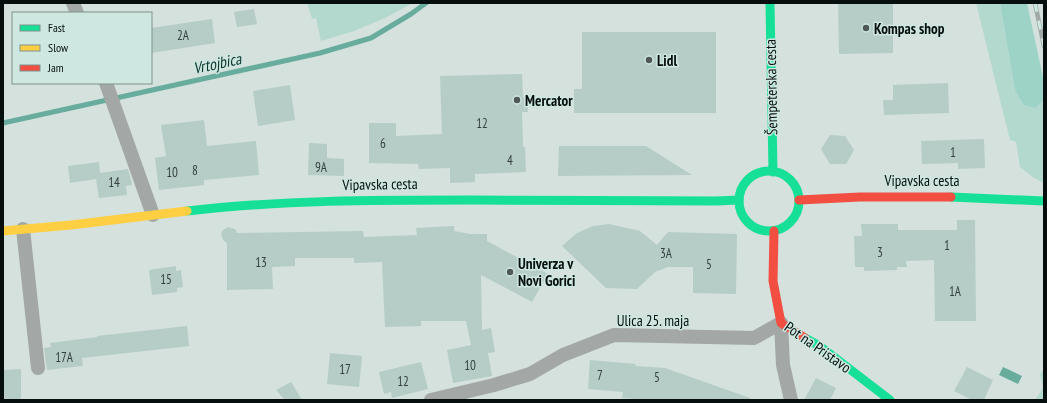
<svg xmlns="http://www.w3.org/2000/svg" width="1047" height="403" viewBox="0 0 1047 403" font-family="'PT Sans Narrow',sans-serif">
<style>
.green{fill:#b3d9cf}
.forest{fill:#9cd3c6}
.water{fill:#68ac9e}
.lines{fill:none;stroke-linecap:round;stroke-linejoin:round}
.stream{stroke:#68ac9e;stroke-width:5}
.building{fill:#b6cdc7}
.street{stroke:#a3a8a7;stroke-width:14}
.fast{stroke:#16e098;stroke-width:9}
.slow{stroke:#ffcf43;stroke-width:9}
.jam{stroke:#f24e42;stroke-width:9}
.rail-casing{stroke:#a1a9a6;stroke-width:4.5}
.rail{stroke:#cee7e0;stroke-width:3;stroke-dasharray:9;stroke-linecap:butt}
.poi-dot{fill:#4e5856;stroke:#cee7e0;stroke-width:1.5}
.labels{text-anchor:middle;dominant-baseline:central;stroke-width:3;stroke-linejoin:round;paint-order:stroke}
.number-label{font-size:13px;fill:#33403c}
.poi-label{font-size:15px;font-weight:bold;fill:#060f0d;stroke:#cee7e0;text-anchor:start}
.street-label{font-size:15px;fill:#060f0d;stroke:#cee7e0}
.water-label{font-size:16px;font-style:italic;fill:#0a352d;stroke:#cee7e0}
</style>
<rect width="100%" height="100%" fill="#d4e1dd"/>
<g class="green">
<path d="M307,3H413L385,18L354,31L321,41L316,18L312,19Z"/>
<path d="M976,3H1000L1015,90L1036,108L1044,100V183L1034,178L1020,167L1016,142L1010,140Z"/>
<path d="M1044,369V400H1035L1043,388L1040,374Z"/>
</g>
<path class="forest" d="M1000,3H1027L1044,82V100L1036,108L1024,105L1015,90Z"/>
<path class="water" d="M1003,367L1022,376L1018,384L999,375Z"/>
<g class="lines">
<path class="stream" d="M3,123L320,53L371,38L411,14L426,3"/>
</g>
<g class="building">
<path d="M838,3H893V53L839,54Z"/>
<path d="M254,9L257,24L237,27L234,12Z"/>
<path d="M212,19L215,43L151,53V28Z"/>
<path d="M582,32H716V113H574V89H582Z"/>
<path d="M522,74L523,98L528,97V112H522L523,147H525L526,172L475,174V182L450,183V168L419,169L418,164L369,163V123H396V136L442,134L440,76Z"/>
<path d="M948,83L949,113L884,115L883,100H893V85Z"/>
<path d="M290,85L295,120L258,126L253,91Z"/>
<path d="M204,120L207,146L256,141L259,175L204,180V185L159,190L155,158L166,156L161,125Z"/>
<path d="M830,135L845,136L854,150L846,164H830L821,149Z"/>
<path d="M984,139L985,168L958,169V163L922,164L921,141Z"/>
<path d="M309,143L327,144V158L344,159V176L308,175Z"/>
<path d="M559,146H646L692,175L558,176Z"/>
<path d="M99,162L100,173L128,169L131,180L132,185L126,186L127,195L99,198L96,179L70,183L68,166Z"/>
<path d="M957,220H975L976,321H935L934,260L906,261L907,267H897V270L864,271V267H855L854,236H862L861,224H898V230H957Z"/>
<path d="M609,224L640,231L657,245L668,232L737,234L736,294L693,293V267H668L655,272L637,289L606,288L562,246L577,233L593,226Z"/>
<path d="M454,226V231L470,234H487V241L548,274L532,302L481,275L482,330L491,328L495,352L488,353L492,376L453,383L447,350L471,345L466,321H421V326L385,327L382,262L354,263V258H295V266L272,267L273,289L227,290V243L223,240L221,234L223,230L228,227L231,228L235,229L237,233L363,231L364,237L417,235L416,228Z"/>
<path d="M176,266V271L181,270L183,287L177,288V292L152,295L149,270Z"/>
<path d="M187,326L189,346L82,358L83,366L47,370L44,348L51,347L50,343L97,337V336Z"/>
<path d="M330,353L362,356L359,387L327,384Z"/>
<path d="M590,360L636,364L635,366L665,368L750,398V400H647L622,398L623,392L588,389Z"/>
<path d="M421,362L428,389L392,398L391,392L384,394L379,372Z"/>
<path d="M967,367L993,380L984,400H972L954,391Z"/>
<path d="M21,369V399H3V370Z"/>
<path d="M816,378L836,388L830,400H804Z"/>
<path d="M291,382L302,400H285L276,390Z"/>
</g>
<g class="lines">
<g class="street">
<path d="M73,3L77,13"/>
<path d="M106,83L153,215"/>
<path d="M23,229L38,368"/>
<path d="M431,400L494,385L530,374L563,355L614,335L754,338L781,323L783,365L791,400"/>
</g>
<g class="fast">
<path d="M770,3L773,172"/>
<circle cx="769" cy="201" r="30"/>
<path d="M951,197L1044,201"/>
<path d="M187,211C281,200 376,200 471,200C553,200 634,201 716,201L739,200"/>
<path d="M805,338L821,347L890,400"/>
</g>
<path class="slow" d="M3,231L71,225L187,211"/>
<g class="jam">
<path d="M799,200L860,197H951"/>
<path d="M774,231L773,281L781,323L805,338"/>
</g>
<defs>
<path id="rail" d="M1035,3L1044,46"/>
</defs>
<use href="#rail" class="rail-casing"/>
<use href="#rail" class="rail"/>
</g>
<g class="poi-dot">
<circle cx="866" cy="28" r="4"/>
<circle cx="649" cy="60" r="4"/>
<circle cx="517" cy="100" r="4"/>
<circle cx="510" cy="272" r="4"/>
</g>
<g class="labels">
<g class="number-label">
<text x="183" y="35">2A</text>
<text x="482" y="123">12</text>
<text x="383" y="143">6</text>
<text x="953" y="152">1</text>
<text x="510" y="160">4</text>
<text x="321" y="167">9A</text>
<text x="195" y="170">8</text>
<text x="172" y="172">10</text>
<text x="114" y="182">14</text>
<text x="947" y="245">1</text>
<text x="880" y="252">3</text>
<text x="666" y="253">3A</text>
<text x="261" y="262">13</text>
<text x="709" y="264">5</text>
<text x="166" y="279">15</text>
<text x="955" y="291">1A</text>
<text x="64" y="357">17A</text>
<text x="470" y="365">10</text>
<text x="345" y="369">17</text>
<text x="600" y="375">7</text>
<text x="657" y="377">5</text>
<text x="403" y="381">12</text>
</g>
<g class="poi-label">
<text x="874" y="28">Kompas shop</text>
<text x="657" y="60">Lidl</text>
<text x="525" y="100">Mercator</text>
<text x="518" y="263">Univerza v<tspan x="518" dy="17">Novi Gorici</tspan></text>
</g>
<g class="street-label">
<text transform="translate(771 87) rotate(-91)">Šempeterska cesta</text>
<text x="922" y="180">Vipavska cesta</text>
<text transform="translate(380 184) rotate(-1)">Vipavska cesta</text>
<text x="653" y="320">Ulica 25. maja</text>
<text transform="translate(818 347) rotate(35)">Pot na Pristavo</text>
</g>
<g class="water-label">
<text transform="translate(217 63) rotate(-12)">Vrtojbica</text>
</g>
</g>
<rect width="1047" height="403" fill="none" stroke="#060f0d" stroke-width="8"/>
<rect x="12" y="12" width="140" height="72" fill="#cee7e0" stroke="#7e918c"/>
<rect x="20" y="25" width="20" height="6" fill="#16e098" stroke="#7e918c"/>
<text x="48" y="32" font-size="12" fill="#060f0d">Fast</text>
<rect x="20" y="45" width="20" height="6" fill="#ffcf43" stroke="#7e918c"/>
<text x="48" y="52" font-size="12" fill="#060f0d">Slow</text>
<rect x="20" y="65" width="20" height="6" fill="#f24e42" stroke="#7e918c"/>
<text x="48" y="72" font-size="12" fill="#060f0d">Jam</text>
</svg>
